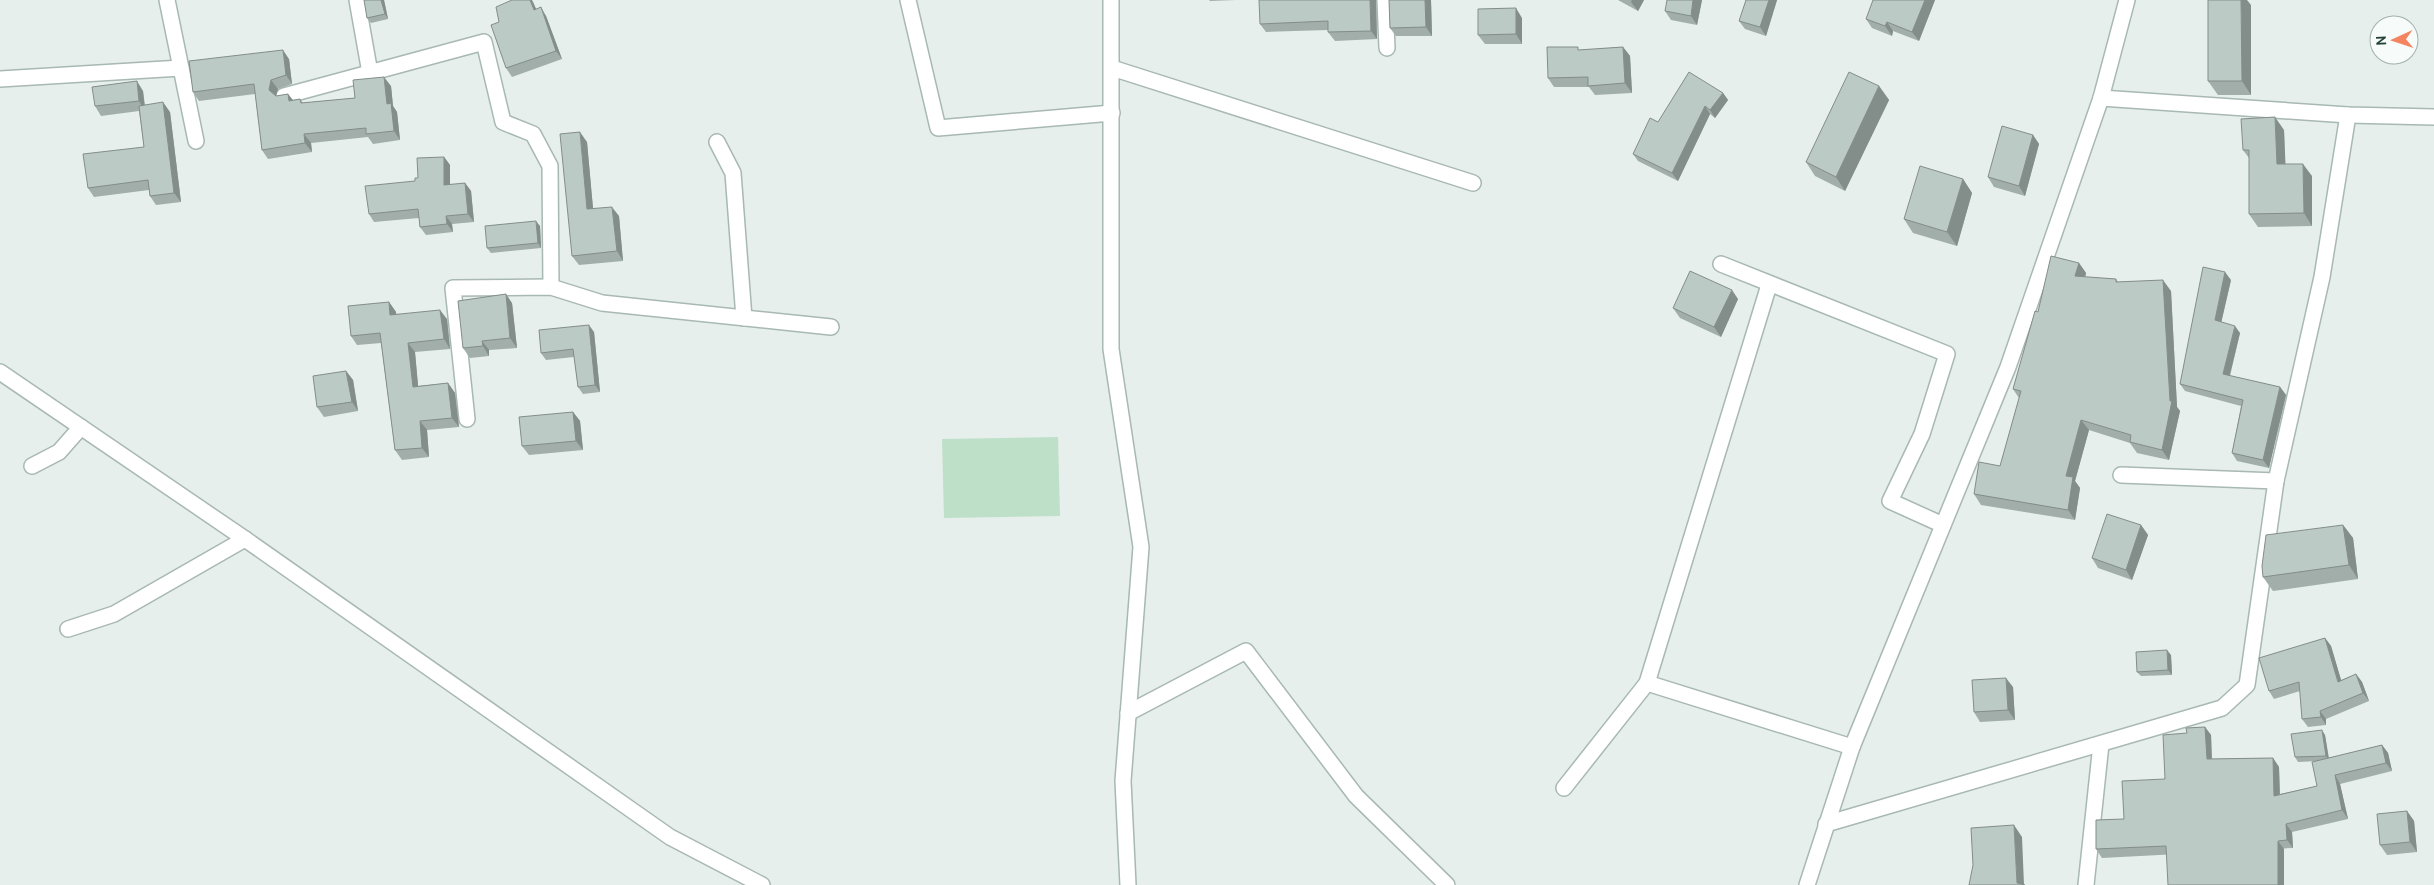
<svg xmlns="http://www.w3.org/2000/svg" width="2434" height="885" viewBox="0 0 2434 885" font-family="Cabin,sans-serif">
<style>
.green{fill:#bfe0c8}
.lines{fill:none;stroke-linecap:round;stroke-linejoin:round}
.minor-casing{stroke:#a8b8b2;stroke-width:18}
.minor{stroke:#fff;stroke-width:15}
.wall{fill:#a1aea9}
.shaded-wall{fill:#838d89}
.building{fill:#bbcac4;stroke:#838d89}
</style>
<rect width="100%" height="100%" fill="#e6efeb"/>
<path class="green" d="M1058,437L1060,516L944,518L942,439Z"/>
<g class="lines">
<defs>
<g id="minor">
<path d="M167,0L196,141"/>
<path d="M357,0L370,73"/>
<path d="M908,0L938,128L1112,113"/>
<path d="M1111,0V349L1141,547L1123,781L1128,885"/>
<path d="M1385,0L1387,48"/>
<path d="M1112,68L1473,183"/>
<path d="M0,79L181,68"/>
<path d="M284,96L484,42L503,122L533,134L550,166L551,287"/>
<path d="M2101,98L2348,115L2434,117"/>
<path d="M717,142L733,173L744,318"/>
<path d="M1721,264L1947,354L1922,434L1890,501L1943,525"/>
<path d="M0,372L245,539L670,837L762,885"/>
<path d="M467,419L453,288L551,287L602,303L831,327"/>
<path d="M32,466L59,452L81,427"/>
<path d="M2121,475L2276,481"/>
<path d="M68,629L114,614L245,539"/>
<path d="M1647,683L1852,747"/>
<path d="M1128,713L1246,651L1356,796L1447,885"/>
<path d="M1564,788L1647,683L1769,285"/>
<path d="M1826,824L2222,708L2247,685L2276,481L2322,277L2348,115"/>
<path d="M1807,885L1852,747L2008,367L2101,98L2127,0"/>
<path d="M2086,885L2101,744"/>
</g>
</defs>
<use href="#minor" class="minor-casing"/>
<use href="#minor" class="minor"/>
</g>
<g class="wall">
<path d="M364,0H384L388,19L371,23L367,18Z"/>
<path d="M1209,0H1236L1210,1Z"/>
<path d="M1376,0L1377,39L1335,41L1328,32V30L1266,32L1260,24Z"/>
<path d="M1389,0H1431L1432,36H1396L1390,28Z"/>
<path d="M1618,0H1644L1638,11Z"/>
<path d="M1702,0L1697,25L1671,20L1665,11Z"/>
<path d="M1746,0H1777L1766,36L1745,29L1739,21Z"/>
<path d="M1873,0H1935L1919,41L1893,31L1892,36L1872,28L1866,19Z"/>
<path d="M533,2L536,9L546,16L562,59L512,77L506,68L499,22Z"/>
<path d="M2251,5V95H2218L2208,81Z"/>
<path d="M1522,18V44H1485L1478,35Z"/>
<path d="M1623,47L1630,56L1632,93L1595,95L1589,87H1554L1548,78L1581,50Z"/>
<path d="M289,59L292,84L278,89L276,96L288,94L293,100L300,99L303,103L355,98L391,86L393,106L397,112L400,140L373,144L368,137L311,143L312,152L268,159L262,150L255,94L199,101L193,92Z"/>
<path d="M1879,86L1889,100L1845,191L1815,176L1806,162Z"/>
<path d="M143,91L145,105L170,112L181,202L156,205L150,196L149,190L94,197L88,188L144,147L139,111L101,116L95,106Z"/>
<path d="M1723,93L1728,100L1715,118L1710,114L1678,181L1638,161L1633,154L1658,122Z"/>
<path d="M2284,130L2285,164L2312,176V226L2258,227L2249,214V158L2243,150Z"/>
<path d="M2033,135L2039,144L2025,196L1994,187L1988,177Z"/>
<path d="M587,142L593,209L619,216L623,261L579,265L572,256Z"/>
<path d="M444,157L450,165V185L465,183L471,191L474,222L452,224L453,232L426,235L420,227L419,218L374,222L369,214L415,181Z"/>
<path d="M1963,179L1972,193L1957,246L1913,233L1904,219Z"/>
<path d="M540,226L541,248L491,253L487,248Z"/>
<path d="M2079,263L2086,273L2085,277L2116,279L2118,282L2171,291L2177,407L2180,411L2169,460L2137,453L2130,443L2089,430L2075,481L2080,488L2075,520L1981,505L1974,494L2000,466L2019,398L2013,389L2038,312Z"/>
<path d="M2231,280L2221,322L2240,333L2230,376L2280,387L2286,395L2269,468L2237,461L2232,453L2241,406L2185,391L2180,384Z"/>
<path d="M1738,299L1721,337L1680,318L1673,308Z"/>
<path d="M389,302L396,312V314L447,319L450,349L415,352L418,386L448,383L455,393L459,427L427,430L429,457L402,460L395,450L381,343L357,345L351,336Z"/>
<path d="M512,303L517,348L489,350V356L470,358L463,348Z"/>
<path d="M594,332L600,392L583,394L578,387L574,357L546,360L541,353Z"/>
<path d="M346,371L353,380L358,411L324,417L317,407Z"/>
<path d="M573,412L580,421L583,450L529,455L522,446Z"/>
<path d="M2141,525L2148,535L2132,580L2098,568L2092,558Z"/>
<path d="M2343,525L2353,538L2358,579L2273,591L2263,577Z"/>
<path d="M2325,638L2331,646L2341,680L2356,674L2362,682L2369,701L2326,719V725L2308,727L2302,719L2300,691L2274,699L2269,691Z"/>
<path d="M2171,655L2172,675L2141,676L2137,672Z"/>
<path d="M2013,687L2015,720L1980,722L1974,712Z"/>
<path d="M2205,727L2211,735L2212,759L2273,758L2279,767L2280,794L2317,786L2318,761L2298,762L2295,757L2325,735L2329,758L2382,745L2388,753L2392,771L2340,784L2348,819L2292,832L2293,848L2102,858L2096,849L2124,819L2165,779L2187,733Z"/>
<path d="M2407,811L2414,821L2417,852L2387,855L2380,845Z"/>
</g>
<g class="shaded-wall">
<path d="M381,0H384L388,19L385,14Z"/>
<path d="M530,0H532L533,2L540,18L534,10Z"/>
<path d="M1370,0H1376L1377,39L1371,31Z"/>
<path d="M1425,0H1431L1432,36L1426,27Z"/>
<path d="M1632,0H1644L1638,11L1631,2Z"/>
<path d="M1693,0H1702L1697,25L1691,16Z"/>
<path d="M1769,0H1777L1766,36L1760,27Z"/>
<path d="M1925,0H1935L1919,41L1912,32Z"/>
<path d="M2241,0H2247L2251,5V95L2242,81Z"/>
<path d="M541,7L546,16L562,59L556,51Z"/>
<path d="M1516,8L1522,18V44L1516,34Z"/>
<path d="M1887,22L1893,31L1892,36L1885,26Z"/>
<path d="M1623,47L1630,56L1632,93L1625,83Z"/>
<path d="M283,50L289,59L292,84L286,75Z"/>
<path d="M384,77L391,86L393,106L397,112L400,140L394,131L387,104Z"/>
<path d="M271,80L278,89L275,99L269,90Z"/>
<path d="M137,81L143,91L145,111L139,101Z"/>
<path d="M1879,86L1889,100L1845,191L1836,177Z"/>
<path d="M1723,93L1728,100L1715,118L1710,110Z"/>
<path d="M288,94L295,103L289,101Z"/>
<path d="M163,102L170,112L181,202L174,193Z"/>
<path d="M1705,106L1710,114L1678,181L1672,173Z"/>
<path d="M2275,117L2284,130L2286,176L2277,164Z"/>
<path d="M580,132L587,142L594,219L587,209Z"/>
<path d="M304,134L311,143L312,152L305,143Z"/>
<path d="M2033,135L2039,144L2025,196L2019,186Z"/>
<path d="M444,157L450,165V193L444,185Z"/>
<path d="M2303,164L2312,176V226L2304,213Z"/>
<path d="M1963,179L1972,193L1957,246L1947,232Z"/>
<path d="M465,183L471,191L474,222L468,214Z"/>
<path d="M612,207L619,216L623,261L617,251Z"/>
<path d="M446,216L452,224L453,232L447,224Z"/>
<path d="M536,221L540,226L541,248L538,243Z"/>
<path d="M2079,263L2086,273L2083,287L2075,276Z"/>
<path d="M2225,272L2231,280L2220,328L2215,320Z"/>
<path d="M2163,280L2171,291L2177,407L2180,411L2169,460L2162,450L2170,401Z"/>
<path d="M1732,290L1738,299L1721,337L1714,327Z"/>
<path d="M506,294L512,303L517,348L510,338Z"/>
<path d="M389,302L396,312L397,324L390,315Z"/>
<path d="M440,310L447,319L450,349L444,339Z"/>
<path d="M589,325L594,332L600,392L595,385Z"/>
<path d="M2235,326L2240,333L2228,382L2223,374Z"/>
<path d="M482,341L489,350V356L483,346Z"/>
<path d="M408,343L415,352L419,396L413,387Z"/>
<path d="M346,371L353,380L358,411L352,402Z"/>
<path d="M448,383L455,393L459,427L452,418Z"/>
<path d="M2280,387L2286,395L2269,468L2263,460Z"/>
<path d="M573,412L580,421L583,450L576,441Z"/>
<path d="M2081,420L2089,430L2075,481L2080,488L2075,520L2068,510L2066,476Z"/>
<path d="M420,421L427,430L429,457L422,448Z"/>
<path d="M2141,525L2148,535L2132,580L2126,570Z"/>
<path d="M2343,525L2353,538L2358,579L2349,565Z"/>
<path d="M2325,638L2331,646L2344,690L2338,682Z"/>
<path d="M2167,650L2171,655L2172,675L2168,670Z"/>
<path d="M2356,674L2362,682L2369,701L2363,693Z"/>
<path d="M2006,678L2013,687L2015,720L2008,710Z"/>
<path d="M2320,711L2326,719V725L2321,717Z"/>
<path d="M2205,727L2211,735L2212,767L2207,759Z"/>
<path d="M2322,730L2325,735L2329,761L2326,756Z"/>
<path d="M2382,745L2388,753L2392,771L2386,763Z"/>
<path d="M2273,758L2279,767L2280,804L2274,796Z"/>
<path d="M2335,775L2340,784L2348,819L2342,810Z"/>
<path d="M2407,811L2414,821L2417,852L2410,842Z"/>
<path d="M2286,824L2292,832L2293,848L2287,840Z"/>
<path d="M2014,825L2022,837L2024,885L2017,883Z"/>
<path d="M2278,841L2284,849V885H2278Z"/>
</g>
<g class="building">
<path d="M364,0H381L385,14L367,18Z"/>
<path d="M512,0H530L534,10L541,7L556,51L506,68L491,25L499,22L496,7Z"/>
<path d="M1259,0H1370L1371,31L1328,32V21L1260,24Z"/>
<path d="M1389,0H1425L1426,27L1390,28Z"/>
<path d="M1667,0H1693L1691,16L1665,11Z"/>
<path d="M1746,0H1769L1760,27L1739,21Z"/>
<path d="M1873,0H1925L1912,32L1887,22L1885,26L1866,19Z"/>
<path d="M2208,0H2241L2242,81H2208Z"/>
<path d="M1516,8V34L1478,35V9Z"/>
<path d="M1547,47H1578V50L1623,47L1625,83L1588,86V77L1548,78Z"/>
<path d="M283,50L286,75L271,80L269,90L276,96L288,94L289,101L300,99L301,103L355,98L353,80L384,77L387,104L391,103L394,131L366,134V128L304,134L305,143L262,150L254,84L193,92L189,61Z"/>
<path d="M1689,72L1723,93L1710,110L1705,106L1672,173L1633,154L1650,118L1658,122Z"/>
<path d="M1849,72L1879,86L1836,177L1806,162Z"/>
<path d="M137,81L139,101L95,106L92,87Z"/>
<path d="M163,102L174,193L150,196L148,180L88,188L83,154L144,147L139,106Z"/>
<path d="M2275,117L2277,164H2303L2304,213L2249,214V150H2243L2241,119Z"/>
<path d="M2002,126L2033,135L2019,186L1988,177Z"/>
<path d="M580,132L587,209L612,207L617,251L572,256L560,134Z"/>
<path d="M444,157V185L465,183L468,214L446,216L447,224L420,227L418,209L369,214L365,186L415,181V178H418L417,158Z"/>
<path d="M1920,166L1963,179L1947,232L1904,219Z"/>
<path d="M536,221L538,243L487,248L485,226Z"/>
<path d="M2051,256L2079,263L2075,276L2116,279V282L2163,280L2170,401H2172L2162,450L2130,442L2131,435L2081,420L2066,476L2073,477L2068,510L1974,494L1979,462L2000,466L2021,391L2013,389L2035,311L2038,312Z"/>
<path d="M2203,267L2225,272L2215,320L2235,326L2223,374L2280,387L2263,460L2232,453L2243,400L2180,384Z"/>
<path d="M1690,271L1732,290L1714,327L1673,308Z"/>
<path d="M506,294L510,338L482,341L483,346L463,348L458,301Z"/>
<path d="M389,302L390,315L440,310L444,339L408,343L413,387L448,383L452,418L420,421L422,448L395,450L380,333L351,336L348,306Z"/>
<path d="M589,325L595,385L578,387L573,349L541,353L539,330Z"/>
<path d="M346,371L352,402L317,407L313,376Z"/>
<path d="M573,412L576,441L522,446L519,417Z"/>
<path d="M2107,514L2141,525L2126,570L2092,558Z"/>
<path d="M2343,525L2349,565L2263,577L2262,566L2266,535Z"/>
<path d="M2325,638L2338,682L2356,674L2363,693L2320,711L2321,717L2302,719L2299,682L2269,691L2259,658Z"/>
<path d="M2167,650L2168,670L2137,672L2136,652Z"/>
<path d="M2006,678L2008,710L1974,712L1972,680Z"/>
<path d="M2205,727L2207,759L2273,758L2274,796L2317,786L2312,762L2382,745L2386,763L2335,775L2342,810L2286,824L2287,840L2278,841V885H2168L2166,846L2096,849V820L2124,819L2122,781L2165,779L2163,735L2187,733L2186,728Z"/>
<path d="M2322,730L2326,756L2295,757L2291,734Z"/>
<path d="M2407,811L2410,842L2380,845L2377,814Z"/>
<path d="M2014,825L2017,883L2025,885H1969L1973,865L1971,828Z"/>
</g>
<g transform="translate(2394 40) rotate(267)"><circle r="24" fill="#f7fbf9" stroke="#a3b1ad"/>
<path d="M0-4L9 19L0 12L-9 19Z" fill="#f4845f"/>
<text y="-8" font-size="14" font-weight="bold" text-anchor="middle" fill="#24423a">N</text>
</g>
</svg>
